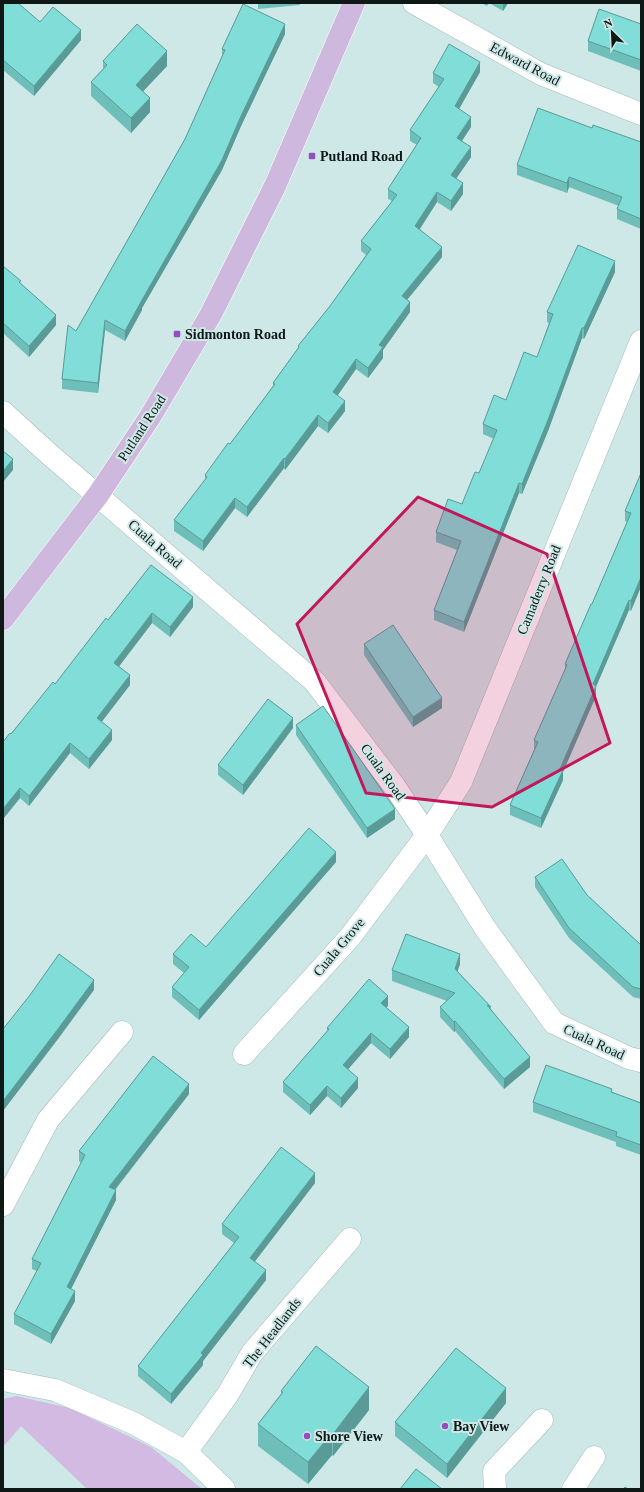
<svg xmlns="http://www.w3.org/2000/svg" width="644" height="1492" viewBox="0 0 644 1492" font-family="Georgia,serif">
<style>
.green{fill:#d2bae3}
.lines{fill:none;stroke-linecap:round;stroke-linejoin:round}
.minor-casing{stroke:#a1bbb9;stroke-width:23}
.major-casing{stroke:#fff;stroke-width:23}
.minor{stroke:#fff;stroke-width:22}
.major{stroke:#ceb8dd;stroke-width:22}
.wall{fill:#6ebeba}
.shaded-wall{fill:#5a9b97}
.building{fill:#80ddd8;stroke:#5a9b97}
.marked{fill:#c2185b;fill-opacity:0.2;stroke:#c2185b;stroke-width:3;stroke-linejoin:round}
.poi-dot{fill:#954dbf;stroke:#cde8e6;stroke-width:1.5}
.labels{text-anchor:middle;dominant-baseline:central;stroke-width:4;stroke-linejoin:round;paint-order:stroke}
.street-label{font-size:14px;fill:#0e1817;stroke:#cde8e6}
.poi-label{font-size:14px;font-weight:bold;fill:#0e1817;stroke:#cde8e6;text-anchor:start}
</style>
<rect width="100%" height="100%" fill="#cde8e6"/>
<path class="green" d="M16,1396L70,1408L151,1447L202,1489H87L21,1426L3,1447V1399Z"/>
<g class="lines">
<defs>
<g id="minor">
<path d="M414,3L541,74L641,114"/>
<path d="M3,412L49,454L315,682L395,787L427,835L485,928L554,1023L629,1058L641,1061"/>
<path d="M244,1054L350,937L427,835L461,782L641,341"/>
<path d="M3,1205L48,1120L122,1032"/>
<path d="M3,1380L55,1390L133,1423L186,1452L224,1489"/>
<path d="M186,1452L228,1394L252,1353L350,1239"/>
<path d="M495,1489L494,1471L542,1420"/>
<path d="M573,1489L594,1457"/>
</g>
<path id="major" d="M3,619L98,495L150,417L211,314L275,186L354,3"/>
</defs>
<use href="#minor" class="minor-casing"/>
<use href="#major" class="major-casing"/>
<use href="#minor" class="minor"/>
<use href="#major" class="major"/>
</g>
<g class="wall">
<path d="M3,3L40,22L81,40L34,96L3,70Z"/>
<path d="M258,3H300V5L258,9Z"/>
<path d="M481,3H508L503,11L489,3L487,6Z"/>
<path d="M641,24V71L588,51V41Z"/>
<path d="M285,34L241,126L222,170L142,308V310L125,341L105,330L98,393L62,389V379L76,331L185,139L222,56V49Z"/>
<path d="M103,61L167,66L143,91L150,112L131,133L91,96V82L103,69Z"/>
<path d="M480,72L459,109L471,127L462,141L471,157L456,179L463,194L451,211L437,202L420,229L442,257L407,300L410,312L383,350V358L368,378L356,369L337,396L345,411L328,433L318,426L285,470L284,468L247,517L235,508L203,551L174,531V520L205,481V475L230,444L273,386V383L298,348V346L330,306L366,255L361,251V241L392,201L388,199V189L417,145L410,141V130L439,87L433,83V73Z"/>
<path d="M592,128L641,142V229L617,219V209L619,206L569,187L567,193L517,175V165Z"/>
<path d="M3,266L21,284L56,325L29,357L3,333Z"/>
<path d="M615,272L584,339L582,338L548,431L522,494L519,493L464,632L434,620V610L457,550L436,542V532L462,504L479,473L494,439L483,434V424L506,400L537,357L549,323L547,322V312Z"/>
<path d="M641,473L631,611L629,610L596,686V696L563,772V780L541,828L510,815V805L534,750V740L565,671V664L592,604L627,522L625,521V511Z"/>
<path d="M151,565L193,607L170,637L152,623L119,666L130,685L101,722L112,740L89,769L70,753L29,806L20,798L3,819V742L55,684L108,620Z"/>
<path d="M364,644L442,708L413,727L364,655Z"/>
<path d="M296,725L395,819L367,838L296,735Z"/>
<path d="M293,728L243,795L218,775V765Z"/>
<path d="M336,862L199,1020L172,997V987L184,973L173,964V954L206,947Z"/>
<path d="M535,877L587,895L641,945V999L633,997L569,938L535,887Z"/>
<path d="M460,964L457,971L491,1007V1009L530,1067L504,1089L455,1031L454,1032L440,1017V1007L447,1001L392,981V970Z"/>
<path d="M388,1006L386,1007L409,1037L390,1059L371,1043L348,1069L358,1088L341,1108L327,1096L310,1115L283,1092V1082L327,1032V1028Z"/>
<path d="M612,1092L641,1103V1155L616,1146V1142L533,1112V1102Z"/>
<path d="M189,1094L115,1190L116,1200L71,1289L75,1301L51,1344L14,1324V1314L37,1271L32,1269V1259L81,1163L79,1161V1151Z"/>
<path d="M315,1183L254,1261L266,1280L203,1361V1365L171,1404L138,1376V1366L234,1243L222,1234V1224Z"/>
<path d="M281,1391L369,1410L333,1456L332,1455L308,1484L258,1446V1424L281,1394Z"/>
<path d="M506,1403L447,1478L395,1436V1422Z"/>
</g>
<g class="shaded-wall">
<path d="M503,3H508L503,11Z"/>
<path d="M285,24V34L241,126L222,170L142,308V310L125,341V331L241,116Z"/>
<path d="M81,30V40L34,96V86Z"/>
<path d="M167,51V66L136,99V85Z"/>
<path d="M480,62V72L455,116V106Z"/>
<path d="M150,98V112L131,133V118Z"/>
<path d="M471,117V127L457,148V138Z"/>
<path d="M471,147V157L451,186V175Z"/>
<path d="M569,177V187L567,193V183Z"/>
<path d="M463,183V194L451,211V201Z"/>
<path d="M437,192V202L415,236V226Z"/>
<path d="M442,247V257L402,306V296Z"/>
<path d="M615,261V272L584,339V328Z"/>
<path d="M410,302V312L383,350V358L368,378V368L379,345Z"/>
<path d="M56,315V325L29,357V346Z"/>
<path d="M105,320V330L98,393V383Z"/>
<path d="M582,328V338L548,431L522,494V484Z"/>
<path d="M356,359V369L333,402V392Z"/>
<path d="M345,401V411L328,433V423Z"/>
<path d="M318,415V426L285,470V459Z"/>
<path d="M284,458V468L247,517V507Z"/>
<path d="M13,459V470L3,482V471Z"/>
<path d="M519,483V493L464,632V622Z"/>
<path d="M235,498V508L203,551V541Z"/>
<path d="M641,577V587L631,611V601Z"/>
<path d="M193,597V607L170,637V627Z"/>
<path d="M629,600V610L593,694V684Z"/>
<path d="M152,613V623L114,673V663Z"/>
<path d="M130,675V685L97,728V718Z"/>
<path d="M596,686V696L563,772V780L541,828V818L560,769Z"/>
<path d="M442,698V708L413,727V717Z"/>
<path d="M293,718V728L243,795V785Z"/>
<path d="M112,730V740L89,769V759Z"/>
<path d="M70,743V753L29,806V796Z"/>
<path d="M20,788V798L3,819V809Z"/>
<path d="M395,809V819L367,838V828Z"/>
<path d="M336,852V862L199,1020V1010Z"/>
<path d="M460,954V964L455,979V969Z"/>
<path d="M94,980V990L58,1039L3,1111V1101Z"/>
<path d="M388,996V1006L381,1013V1003Z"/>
<path d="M455,1021V1031L454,1032V1022Z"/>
<path d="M409,1027V1037L390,1059V1049Z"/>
<path d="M371,1033V1043L343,1075V1065Z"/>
<path d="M530,1057V1067L504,1089V1079Z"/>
<path d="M358,1078V1088L341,1108V1098Z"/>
<path d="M189,1084V1094L109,1197V1187Z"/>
<path d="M327,1086V1096L310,1115V1105Z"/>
<path d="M315,1173V1183L250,1268V1258Z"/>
<path d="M116,1190V1200L67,1297V1287Z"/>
<path d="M266,1270V1280L203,1361V1365L171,1404V1394L201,1353Z"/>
<path d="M75,1291V1301L51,1344V1334Z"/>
<path d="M369,1387V1410L333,1456V1434Z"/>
<path d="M506,1388V1403L447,1478V1464Z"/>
<path d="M332,1433V1455L308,1484V1462Z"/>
</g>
<g class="building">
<path d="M3,3H18L40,22L53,7L81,30L34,86L3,60Z"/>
<path d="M243,4L285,24L241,116L222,160L142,300L125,331L105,320L98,383L62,379L68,325L76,331L185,139L225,50L222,49Z"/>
<path d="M599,9L641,24V60L588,41Z"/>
<path d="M137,24L167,51L136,85L150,98L131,118L91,82L107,65L103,61Z"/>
<path d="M449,44L480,62L455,106L471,117L457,138L471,147L451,175L463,183L451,201L437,192L415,226L442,247L402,296L410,302L379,345L383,347L368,368L356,359L333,392L345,401L328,423L318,415L285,459L284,458L247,507L235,498L203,541L174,520L207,477L205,475L228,443L230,444L275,384L273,383L299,347L298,346L330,306L371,249L361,241L397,195L388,189L421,138L410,130L444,79L433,73Z"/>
<path d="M538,108L592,128L593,125L641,142V219L617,209L622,197L569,177L567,183L517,165Z"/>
<path d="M578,245L615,261L584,328H582L548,420L522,484L519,483L464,622L434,610L461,541L436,532L448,499L462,504L475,472L479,473L497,430L483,424L494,395L506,400L524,352L537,357L553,314L547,312Z"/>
<path d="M3,266L21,281L19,282L56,315L29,346L3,323Z"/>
<path d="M3,451L13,459L3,471Z"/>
<path d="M641,473V577L631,601L629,600L593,684L596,686L560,769L563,770L541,818L510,805L538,742L534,740L567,665L565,664L591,604H592L631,513L625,511Z"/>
<path d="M151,565L193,597L170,627L152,613L114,663L130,675L97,718L112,730L89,759L70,743L29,796L20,788L3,809V742L10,733L11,734L53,682L55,684L106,618L108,620Z"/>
<path d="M393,625L442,698L413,717L364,644Z"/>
<path d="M268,699L293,718L243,785L218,765Z"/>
<path d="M323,706L395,809L367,828L296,725Z"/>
<path d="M309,828L336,852L199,1010L172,987L189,967L173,954L191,934L206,947Z"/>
<path d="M562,859L587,895L641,945V989L633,987L569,928L535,877Z"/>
<path d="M406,934L460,954L455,969L491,1007L487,1005L530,1057L504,1079L455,1021L454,1022L440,1007L455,993L392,970Z"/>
<path d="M59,954L94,980L58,1029L3,1101V1029L30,995Z"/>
<path d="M369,979L388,996L381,1003L409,1027L390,1049L371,1033L343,1065L358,1078L341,1098L327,1086L310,1105L283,1082L329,1029L327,1028Z"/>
<path d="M153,1056L189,1084L109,1187L116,1190L67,1287L75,1291L51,1334L14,1314L41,1263L32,1259L85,1155L79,1151Z"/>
<path d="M546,1065L612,1089L611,1092L641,1103V1145L616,1136L617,1132L533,1102Z"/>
<path d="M281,1147L315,1173L250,1258L266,1270L201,1353L203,1355L171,1394L138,1366L239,1237L222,1224Z"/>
<path d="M316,1346L369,1387L333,1434L332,1433L308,1462L258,1424L283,1392L281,1391Z"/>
<path d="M456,1348L506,1388L447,1464L395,1422Z"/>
<path d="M416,1469L442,1489H400Z"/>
<path d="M625,1487L628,1489H623Z"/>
</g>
<path class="marked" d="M418,497L547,554L610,743L492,807L366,793L297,624Z"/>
<g class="poi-dot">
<rect x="308" y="152" width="8" height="8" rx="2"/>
<rect x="173" y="330" width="8" height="8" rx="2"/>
<circle cx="445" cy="1426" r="4"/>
<circle cx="307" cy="1436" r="4"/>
</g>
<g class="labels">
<g class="street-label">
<text transform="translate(525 64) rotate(28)">Edward Road</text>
<text transform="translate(142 428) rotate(-57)">Putland Road</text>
<text transform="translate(155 544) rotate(41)">Cuala Road</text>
<text transform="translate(539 590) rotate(-68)">Camaderry Road</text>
<text transform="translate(383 772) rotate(54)">Cuala Road</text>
<text transform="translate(339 947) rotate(-50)">Cuala Grove</text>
<text transform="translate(594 1042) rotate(25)">Cuala Road</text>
<text transform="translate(272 1333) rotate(-52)">The Headlands</text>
</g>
<g class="poi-label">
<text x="320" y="156">Putland Road</text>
<text x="185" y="334">Sidmonton Road</text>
<text x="453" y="1426">Bay View</text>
<text x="315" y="1436">Shore View</text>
</g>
</g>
<rect width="644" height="1492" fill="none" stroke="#0e1817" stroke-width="8"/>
<g transform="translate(612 32) rotate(336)" stroke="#cde8e6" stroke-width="3" paint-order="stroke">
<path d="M0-3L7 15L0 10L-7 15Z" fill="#0e1817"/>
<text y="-6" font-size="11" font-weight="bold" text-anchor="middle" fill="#0e1817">N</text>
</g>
</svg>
